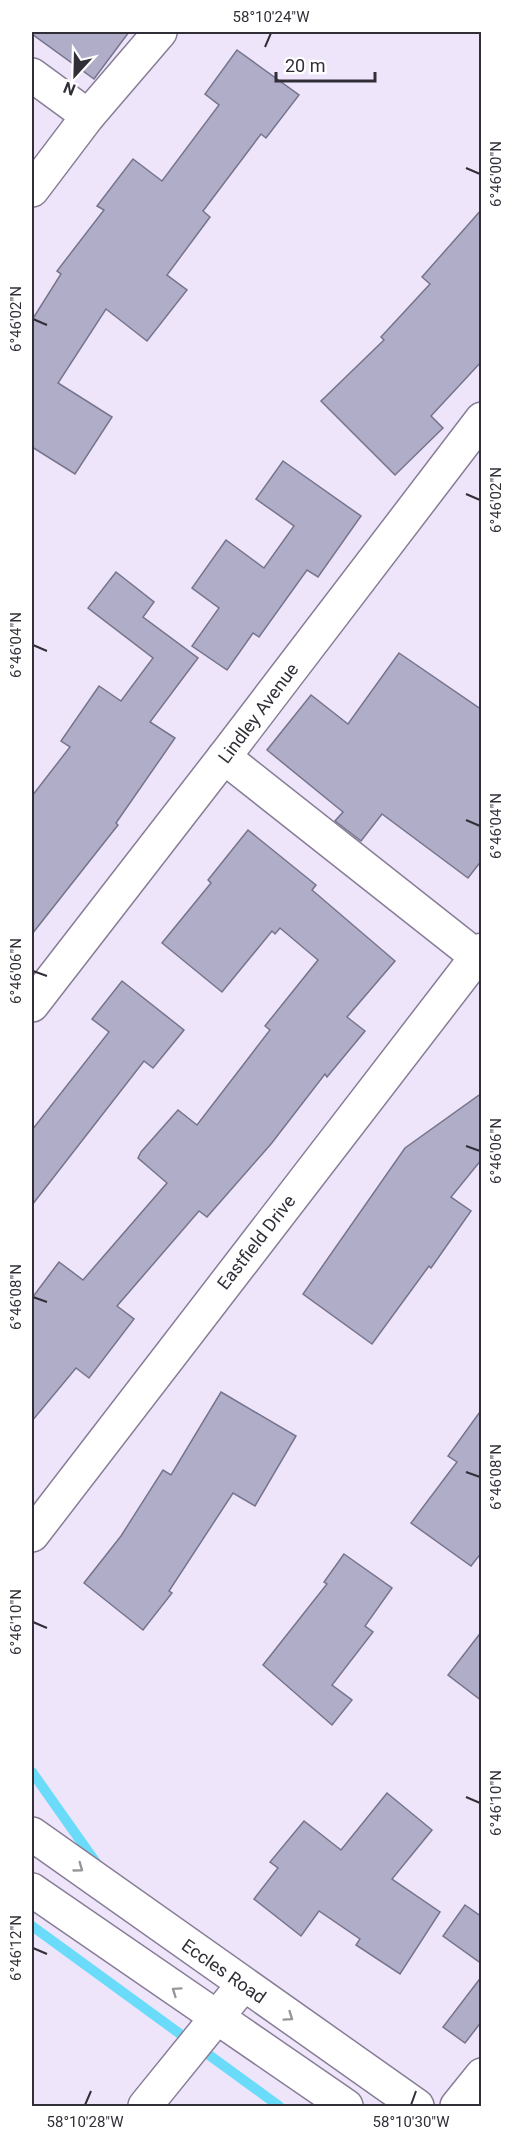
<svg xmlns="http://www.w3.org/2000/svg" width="513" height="2138" viewBox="0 0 513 2138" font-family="Roboto,sans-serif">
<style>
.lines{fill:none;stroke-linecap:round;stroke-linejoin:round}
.stream{stroke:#6adcf9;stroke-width:10}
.building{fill:#afadc8;stroke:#76748d;stroke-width:1.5}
.street-casing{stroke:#877d96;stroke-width:36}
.secondary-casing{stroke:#877d96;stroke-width:36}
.street{stroke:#fff;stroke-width:33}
.secondary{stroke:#fff;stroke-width:33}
.oneway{stroke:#98969c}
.ticks{fill:none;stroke:#322e38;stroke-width:2}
.labels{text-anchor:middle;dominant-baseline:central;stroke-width:5;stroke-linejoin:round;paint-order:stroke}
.street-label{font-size:18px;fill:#322e38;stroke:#fff}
.neatline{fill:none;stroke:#322e38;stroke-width:2}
.ticks-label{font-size:15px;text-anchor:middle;fill:#322e38}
</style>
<rect width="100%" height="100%" fill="#eee5fb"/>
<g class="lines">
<g class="stream">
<path d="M32,1772L99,1867"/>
<path d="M32,1926L279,2106"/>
</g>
</g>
<g class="building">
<path d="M32,32H129L94,79L32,34Z"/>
<path d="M237,50L299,95L266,138L261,134L203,211L210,217L167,275L187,290L147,341L106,309L58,383L112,417L75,474L32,447V320L61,274L57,271L104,210L97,206L133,159L162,181L219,105L205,94Z"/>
<path d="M482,209V361L431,416L443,428L395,475L321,401L384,340L381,337L430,284L422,277Z"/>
<path d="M283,461L361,516L318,577L307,570L259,637L253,633L227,670L192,646L219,608L192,588L226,540L264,568L294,526L256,499Z"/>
<path d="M116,572L154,602L143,617L198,658L150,722L175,738L116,823L118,825L32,934V796L70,747L61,741L99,686L121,701L153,658L88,608Z"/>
<path d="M399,653L482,710V860L468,878L382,814L361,841L335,821L343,812L267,750L311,695L348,724Z"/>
<path d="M248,830L316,885L312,890L395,961L347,1017L365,1031L327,1077L325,1074L271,1144L207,1217L199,1211L117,1306L134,1319L89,1378L76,1368L32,1421V1298L59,1262L83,1280L167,1183L138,1158L141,1152L178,1110L197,1125L270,1030L265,1026L318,960L280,928L275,934L272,931L222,992L162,943L211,883L208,880Z"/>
<path d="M122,981L184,1030L153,1068L144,1061L32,1205V1130L109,1032L92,1019Z"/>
<path d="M482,1093V1159L451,1197L471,1211L431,1268L429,1266L372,1344L303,1294L405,1148Z"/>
<path d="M221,1392L296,1436L255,1506L233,1493L169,1591L172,1593L143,1630L84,1583L121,1536L163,1470L171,1475Z"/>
<path d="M482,1409V1552L471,1566L411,1523L457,1462L448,1456Z"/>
<path d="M344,1554L392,1588L365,1626L373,1632L332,1685L352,1700L332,1725L263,1665L327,1584L324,1582Z"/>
<path d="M482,1631V1701L448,1675Z"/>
<path d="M387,1793L432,1830L392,1879L440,1912L400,1974L356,1945L360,1939L319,1911L301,1936L254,1899L278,1868L270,1862L304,1821L341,1850Z"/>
<path d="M465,1905L482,1917V1964L443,1936Z"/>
<path d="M482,1976V2021L465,2043L443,2027Z"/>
</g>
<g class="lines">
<defs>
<g id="street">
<path d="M32,75L88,116"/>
<path d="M32,190L88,116L160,32"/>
<path d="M224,757L476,956"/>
<path d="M32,1005L224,757L482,419"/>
<path d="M145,2106L243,1985"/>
<path d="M457,2106L482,2075"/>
</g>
<g id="secondary">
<path d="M32,1535L482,950"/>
<path d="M32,1834L417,2106"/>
<path d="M32,1890L346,2106"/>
</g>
</defs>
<use href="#street" class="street-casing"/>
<use href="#secondary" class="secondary-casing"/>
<use href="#street" class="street"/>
<use href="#secondary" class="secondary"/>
</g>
<defs><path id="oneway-chevron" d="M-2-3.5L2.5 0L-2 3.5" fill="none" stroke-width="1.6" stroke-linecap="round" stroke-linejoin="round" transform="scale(1.5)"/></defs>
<g class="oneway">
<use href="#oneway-chevron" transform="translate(79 1868) rotate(36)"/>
<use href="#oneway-chevron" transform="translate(176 1991) rotate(-145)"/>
<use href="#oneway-chevron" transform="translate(289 2017) rotate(35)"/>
</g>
<path class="ticks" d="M265,47L271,33M466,168L480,174M33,319L47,325M466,494L480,500M33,645L47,651M466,820L480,826M33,971L47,976M466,1146L480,1151M33,1297L47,1302M466,1472L480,1477M33,1622L47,1628M466,1797L480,1803M33,1948L47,1954M85,2105L91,2091M411,2105L416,2091"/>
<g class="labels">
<g class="street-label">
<text transform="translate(258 713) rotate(-53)">Lindley Avenue</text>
<text transform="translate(256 1242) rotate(-52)">Eastfield Drive</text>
<text transform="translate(224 1971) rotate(35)">Eccles Road</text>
</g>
</g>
<rect width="513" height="2138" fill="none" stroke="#ffffff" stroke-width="66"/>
<g transform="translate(75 75) rotate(202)" stroke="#ffffff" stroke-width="4.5" paint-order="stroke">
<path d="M0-4.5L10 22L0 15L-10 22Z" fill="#322e38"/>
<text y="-9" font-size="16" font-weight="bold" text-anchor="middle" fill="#322e38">N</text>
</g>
<path d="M276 72v9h99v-9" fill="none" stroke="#322e38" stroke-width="3"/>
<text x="285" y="72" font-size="18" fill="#322e38" stroke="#ffffff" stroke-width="4.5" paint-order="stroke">20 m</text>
<rect x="33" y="33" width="447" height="2072" class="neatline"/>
<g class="ticks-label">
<text x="271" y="22">58°10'24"W</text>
<text transform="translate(496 174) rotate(-90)" y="5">6°46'00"N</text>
<text transform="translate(16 319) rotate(-90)" y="5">6°46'02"N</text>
<text transform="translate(496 500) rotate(-90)" y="5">6°46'02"N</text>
<text transform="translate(16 645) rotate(-90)" y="5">6°46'04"N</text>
<text transform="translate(496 826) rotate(-90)" y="5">6°46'04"N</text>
<text transform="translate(16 971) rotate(-90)" y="5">6°46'06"N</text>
<text transform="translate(496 1151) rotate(-90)" y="5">6°46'06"N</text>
<text transform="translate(16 1297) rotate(-90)" y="5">6°46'08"N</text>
<text transform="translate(496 1477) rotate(-90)" y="5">6°46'08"N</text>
<text transform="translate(16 1622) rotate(-90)" y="5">6°46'10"N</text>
<text transform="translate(496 1803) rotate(-90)" y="5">6°46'10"N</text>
<text transform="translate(16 1948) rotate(-90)" y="5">6°46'12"N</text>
<text x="85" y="2127">58°10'28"W</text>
<text x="411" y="2127">58°10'30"W</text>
</g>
</svg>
